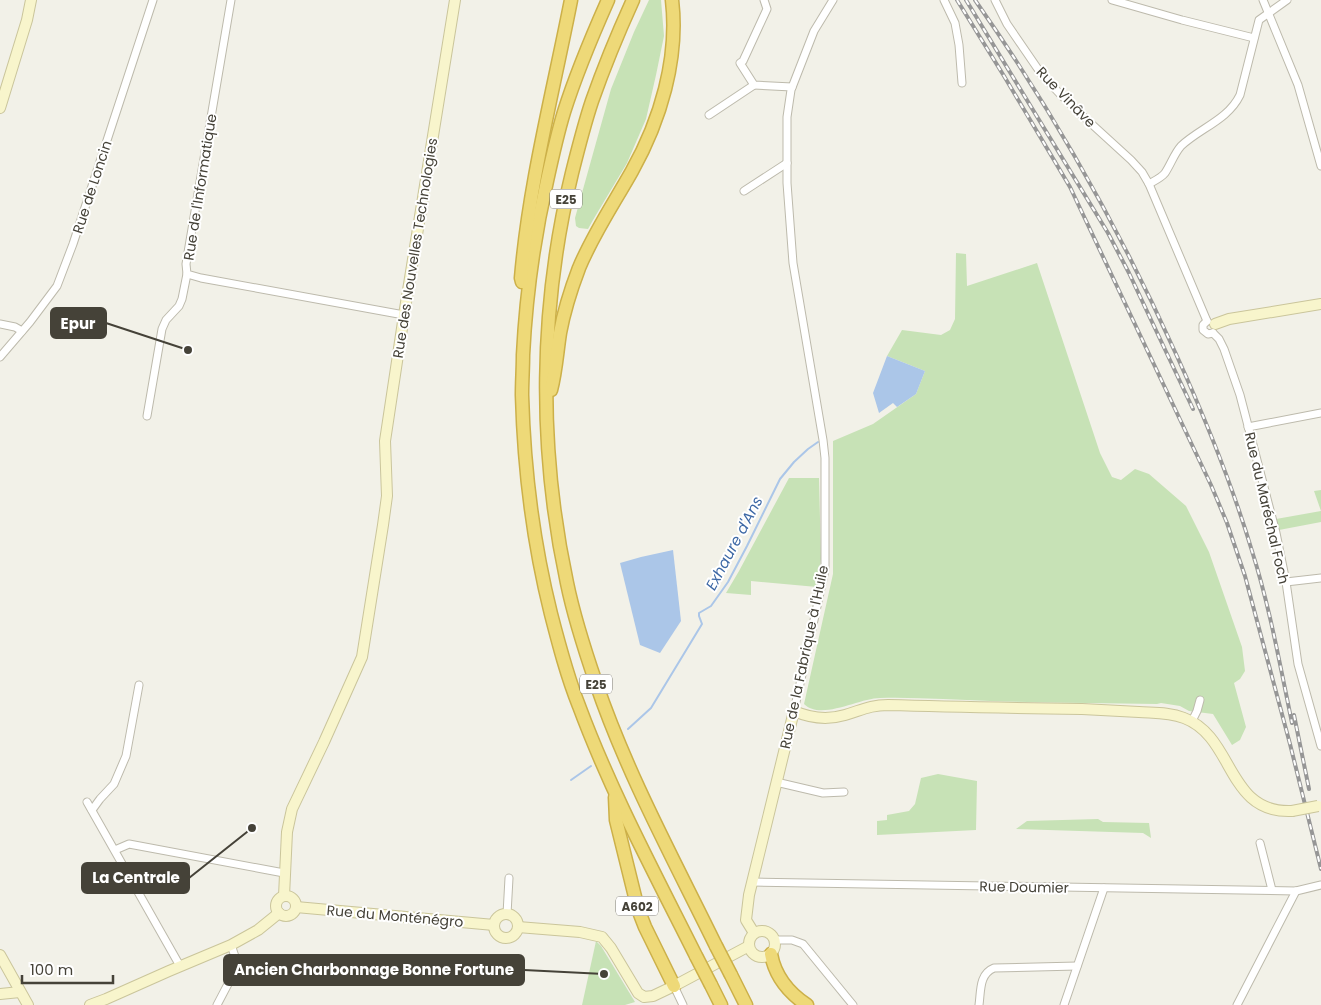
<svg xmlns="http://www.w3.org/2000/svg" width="1321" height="1005" viewBox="0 0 1321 1005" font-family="Poppins,sans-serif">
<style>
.green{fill:#c7e2b6}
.water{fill:#abc6e8}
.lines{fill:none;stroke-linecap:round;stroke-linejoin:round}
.stream{stroke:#abc6e8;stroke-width:2}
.street-casing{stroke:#bdbaac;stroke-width:9}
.secondary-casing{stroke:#cac59b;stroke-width:12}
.highway-casing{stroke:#ccb049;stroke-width:15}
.street{stroke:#fff;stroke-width:7}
.secondary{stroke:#f8f5cc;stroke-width:10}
.highway{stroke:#eed978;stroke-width:12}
.rail-casing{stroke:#969696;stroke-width:4}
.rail{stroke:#fff;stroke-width:2;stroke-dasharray:5.5;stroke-linecap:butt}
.secondary-bridge-casing{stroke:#cac59b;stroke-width:12;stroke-linecap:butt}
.highway-bridge-casing{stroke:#ccb049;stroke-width:15;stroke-linecap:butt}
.secondary-bridge{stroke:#f8f5cc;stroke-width:10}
.highway-bridge{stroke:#eed978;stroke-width:12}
.labels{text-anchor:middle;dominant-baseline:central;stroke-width:4;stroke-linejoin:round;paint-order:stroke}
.shield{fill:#fff;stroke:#7d7b74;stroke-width:1}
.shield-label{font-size:12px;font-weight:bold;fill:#454238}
.street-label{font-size:14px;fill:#454238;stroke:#fff}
.water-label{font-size:15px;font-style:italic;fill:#3d68a5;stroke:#fff}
.leader{fill:none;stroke:#454238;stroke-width:2}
.callout-dot{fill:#454238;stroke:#fff;stroke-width:2}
.callout{fill:#454238;stroke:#454238;stroke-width:2}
.callout-label{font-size:15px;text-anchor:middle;font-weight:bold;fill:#fff}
</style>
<rect width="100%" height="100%" fill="#f2f1e8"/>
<g class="green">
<path d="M649,0H661L664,36L656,75L646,119L627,163L593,220L588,229L579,228L576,226L575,218L611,89L634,32Z"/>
<path d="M956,253L966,254L967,286L1037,263L1100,453L1112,477L1121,480L1135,469L1149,474L1186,506L1209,552L1242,647L1245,671L1240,679L1234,683L1246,727L1240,740L1232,745L1213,714L1189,711L1180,706L1161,703L1157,704C1102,703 1046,703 990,701C954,700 917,697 880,698C859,698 821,721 804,704L833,574V441L873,424L916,394L925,371L887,356L902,330L941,335L950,330L955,319Z"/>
<path d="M789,478H819L821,559L817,587L751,581V595L726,593L739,571Z"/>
<path d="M1321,490V522L1279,530L1276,519L1321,511L1314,491Z"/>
<path d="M938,774L977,781L976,830L877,835V821L887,820V815L909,811L915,804L921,778Z"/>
<path d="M1098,819L1103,822L1149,823L1151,838L1143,833L1016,829L1027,821Z"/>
<path d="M596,941L601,946L635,1002L625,1005H582Z"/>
</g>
<g class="water">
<path d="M887,356L925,371L916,394L897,407L893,403L879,413L873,393Z"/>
<path d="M673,550L681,621L660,653L640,645L620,563L641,557Z"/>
</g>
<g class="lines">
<g class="stream">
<path d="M628,729L651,708L702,624L699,616V613L711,606L728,582L747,546L780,479L794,462L808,449L818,442"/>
<path d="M571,780L591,766"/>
</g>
<defs>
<g id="street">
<path d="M231,0L186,264L187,274L201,278L404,315"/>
<path d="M764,0L767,9L743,61L740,63L754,85L792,87"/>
<path d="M944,0L955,23L959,45L962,83"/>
<path d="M995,0L1007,24L1042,75L1060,94L1085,118L1131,160L1142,172L1149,184L1207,321"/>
<path d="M1112,0L1182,20L1254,38"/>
<path d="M1263,0L1298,85L1321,166"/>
<path d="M709,115L754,85"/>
<path d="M1149,184C1154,181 1161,178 1165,173C1171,164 1174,154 1181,146C1200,128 1228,120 1240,95L1259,20L1287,0"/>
<path d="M744,191L787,163"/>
<path d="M1207,321L1203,325V330L1208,334L1213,333"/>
<path d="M0,324L15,327L22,331"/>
<path d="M1213,333L1219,339L1224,349L1240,395L1276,533L1286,582L1298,664L1321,746"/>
<path d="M0,357L30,322L57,286L73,244L153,0"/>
<path d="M147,416L162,329L166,320L179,306L182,299L187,274"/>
<path d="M1248,427L1321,413"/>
<path d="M1286,582L1321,578"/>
<path d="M794,711L825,570V458L823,440L793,263L787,183V117L791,90L814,31L833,0"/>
<path d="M1192,721L1197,711L1200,700"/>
<path d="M776,782L823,793L844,792"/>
<path d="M87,802L180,966"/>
<path d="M92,810L100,799L114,784L126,756L139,685"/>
<path d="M1260,843L1272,890"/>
<path d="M115,850L129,844L284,873"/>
<path d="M752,882L1296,891L1321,885"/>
<path d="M507,914L509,878"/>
<path d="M775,940H792L803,944L853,1005"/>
<path d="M674,986L683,1005"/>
<path d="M217,1005L238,965L231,945"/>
<path d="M979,1005C981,991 979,974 994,968L1077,966"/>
<path d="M1064,1005L1104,888"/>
<path d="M1237,1005L1296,891"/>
</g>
<g id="secondary">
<path d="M0,108L27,20L31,0"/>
<path d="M1215,324L1229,319L1321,304"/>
<path d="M284,896L287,832L292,809L324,742L362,657L383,525L387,496L385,441L404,315L455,0"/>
<circle cx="286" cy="906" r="10"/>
<path d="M296,907L494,925"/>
<circle cx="506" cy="926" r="12"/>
<path d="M518,927L580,932L602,937L611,948L638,993L644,997L653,996L674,986L749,946"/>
<circle cx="762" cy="944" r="13"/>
<path d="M754,933L746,920L749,895L794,711C810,718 828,720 845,715C862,710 870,705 888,705C953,707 1017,708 1082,709C1101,710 1120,711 1139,712C1154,713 1169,712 1184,718C1235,737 1226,814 1292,811"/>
<path d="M0,955L28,1005"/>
<path d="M0,994L20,992"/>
<path d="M90,1005L106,999L169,971L231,945L258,930L279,913"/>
</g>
<g id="highway">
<path d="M608,0C592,36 576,74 564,112C557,135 552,158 547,181C534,238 526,296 523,355C523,368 522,382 522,395C524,469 533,542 551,614C559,645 567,676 579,706C611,792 655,874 696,956"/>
<path d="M633,0C618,33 604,67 592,101C584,125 578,149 572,173C539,308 538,448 567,583C574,617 585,651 596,683C627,774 674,860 716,946"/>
<path d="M522,282L521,278C529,184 553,92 571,0"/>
<path d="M551,390C556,371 557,352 560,333C564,311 571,289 579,268C593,234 614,203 632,171C660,121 679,59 672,0"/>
<path d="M615,797L616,820L638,909L645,927L674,986"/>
<path d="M771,954C775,976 789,993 807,1005"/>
<path d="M731,975L746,1005"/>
<path d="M711,985L721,1005"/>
</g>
</defs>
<use href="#street" class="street-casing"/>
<use href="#secondary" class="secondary-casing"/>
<use href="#highway" class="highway-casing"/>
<use href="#street" class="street"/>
<use href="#secondary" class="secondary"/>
<use href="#highway" class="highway"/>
<defs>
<g id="rail">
<path d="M957,0L1004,76L1070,187L1211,485L1227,523L1245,576L1290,744L1321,869"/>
<path d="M966,0L1108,233L1129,273L1193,409"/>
<path d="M975,0C1053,111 1120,230 1176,354C1205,418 1232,484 1252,551C1270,608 1280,665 1292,723"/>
<path d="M1294,715L1309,789"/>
</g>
</defs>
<use href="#rail" class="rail-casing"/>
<use href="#rail" class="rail"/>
<defs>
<path id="secondary-bridge" d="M1292,811L1318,806"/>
<g id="highway-bridge">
<path d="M716,946L731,975"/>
<path d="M696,956L711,985"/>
</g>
</defs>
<use href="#secondary-bridge" class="secondary-bridge-casing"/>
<use href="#highway-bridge" class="highway-bridge-casing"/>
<use href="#secondary-bridge" class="secondary-bridge"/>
<use href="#highway-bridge" class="highway-bridge"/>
</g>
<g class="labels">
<g class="shield">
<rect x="550" y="189.5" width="32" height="19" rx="4"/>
<rect x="580" y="674.5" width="32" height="19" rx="4"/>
<rect x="616" y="896.5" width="42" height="19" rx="4"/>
</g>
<g class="shield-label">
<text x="566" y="199">E25</text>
<text x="596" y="684">E25</text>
<text x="637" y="906">A602</text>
</g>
<g class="street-label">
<text transform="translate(1066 97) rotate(46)">Rue Vinâve</text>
<text transform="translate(92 187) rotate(-72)">Rue de Loncin</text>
<text transform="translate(200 187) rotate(-81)">Rue de l'Informatique</text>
<text transform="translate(415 248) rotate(-81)">Rue des Nouvelles Technologies</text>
<text transform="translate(1267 508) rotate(77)">Rue du Maréchal Foch</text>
<text transform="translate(804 657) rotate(-78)">Rue de la Fabrique à l'Huile</text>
<text transform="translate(1024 887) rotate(1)">Rue Doumier</text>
<text transform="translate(395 916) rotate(5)">Rue du Monténégro</text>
</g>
<g class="water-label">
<text transform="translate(734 543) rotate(-62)">Exhaure d'Ans</text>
</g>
</g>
<path class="leader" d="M188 350L106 323M252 828L189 878M604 974L524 970"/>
<g class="callout-dot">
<circle cx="188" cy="350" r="5"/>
<circle cx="252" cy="828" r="5"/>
<circle cx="604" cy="974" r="5"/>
</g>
<g class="callout">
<rect x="51" y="308" width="55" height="30" rx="5"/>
<rect x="82" y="863" width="107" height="30" rx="5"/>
<rect x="224" y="955" width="300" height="30" rx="5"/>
</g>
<g class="callout-label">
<text x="78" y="329">Epur</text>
<text x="136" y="883">La Centrale</text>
<text x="374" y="975">Ancien Charbonnage Bonne Fortune</text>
</g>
<path d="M22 975v8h91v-8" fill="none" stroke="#454238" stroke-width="2.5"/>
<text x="30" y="975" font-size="15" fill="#454238" stroke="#ffffff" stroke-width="4" paint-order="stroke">100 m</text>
</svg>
